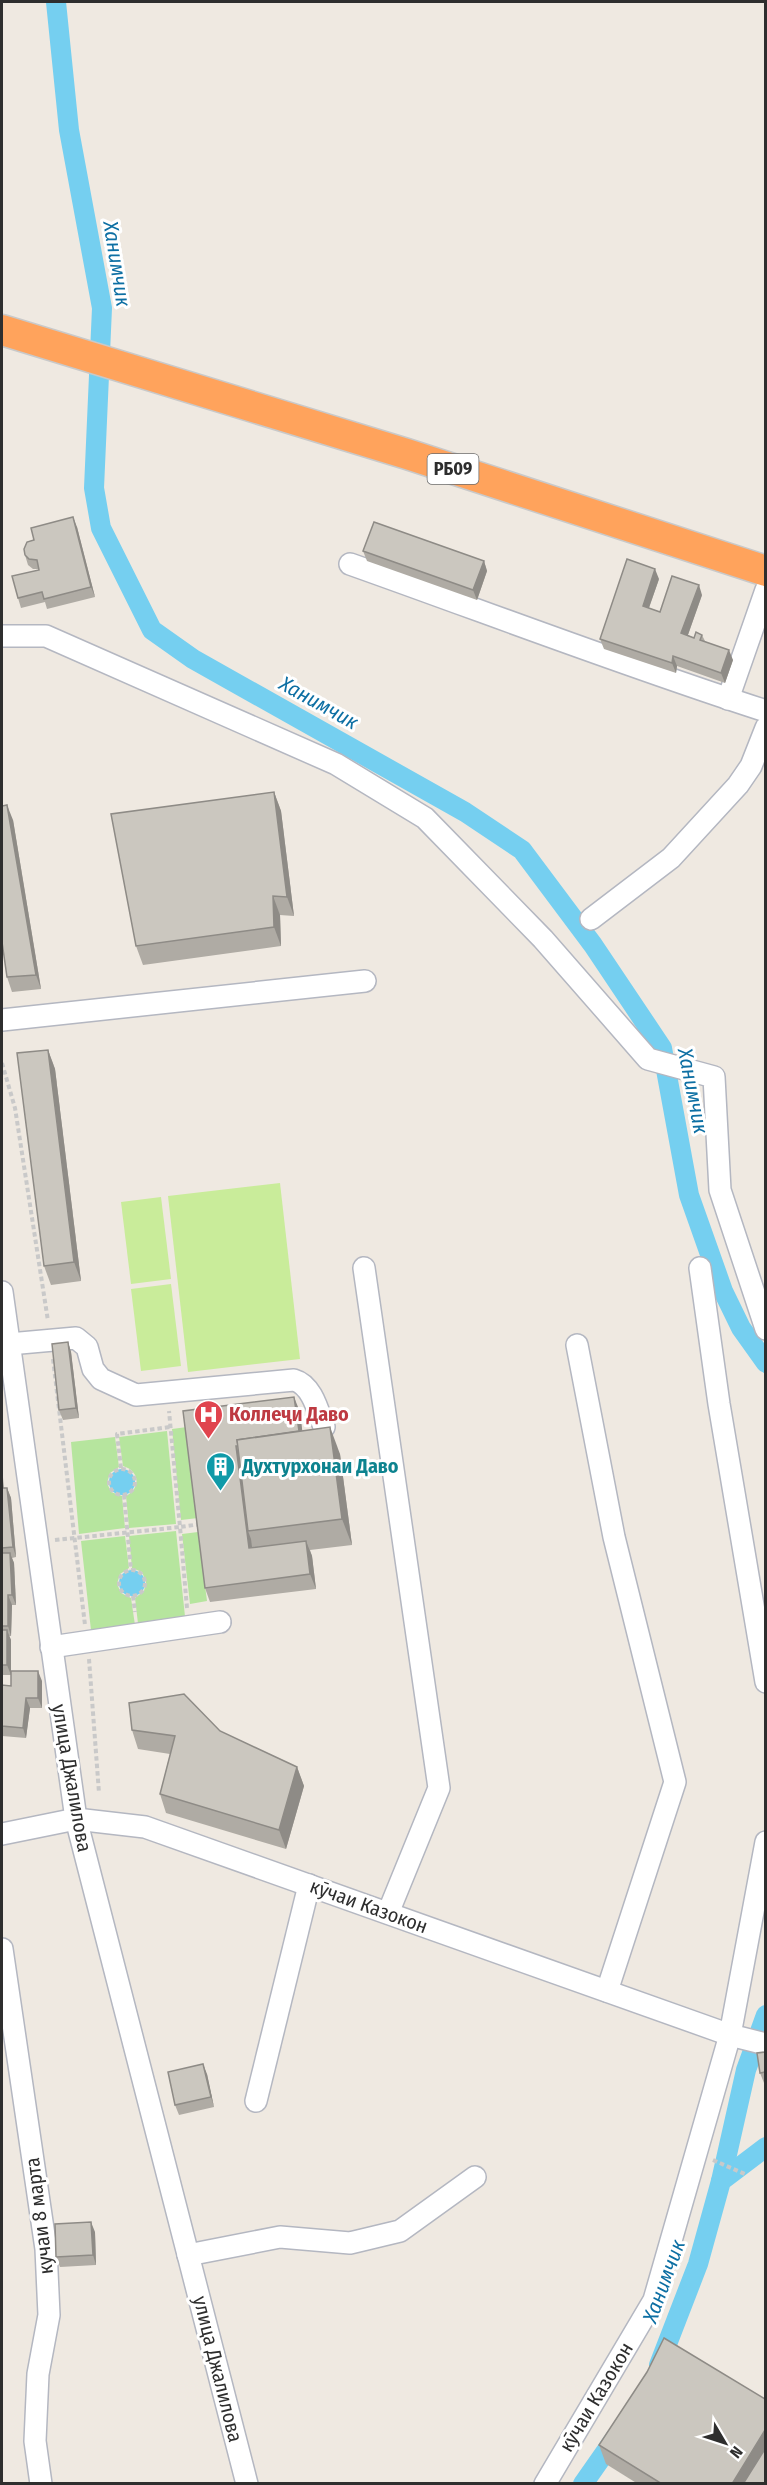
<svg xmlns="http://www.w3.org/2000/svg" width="767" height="2485" viewBox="0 0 767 2485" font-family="'Fira Sans Condensed',sans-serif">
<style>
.green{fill:#b6e59e}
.pitch{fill:#c9ec9a}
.water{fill:#75cff0}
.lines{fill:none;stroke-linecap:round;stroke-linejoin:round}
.canal{stroke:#75cff0;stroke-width:20}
.minor-casing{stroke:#b4b7c1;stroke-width:24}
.highway-casing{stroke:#c9c9c9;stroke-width:33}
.path{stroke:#c9c9c9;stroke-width:4;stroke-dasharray:4.5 3;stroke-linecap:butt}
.minor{stroke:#fff;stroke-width:21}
.highway{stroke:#ffa35c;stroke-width:30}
.wall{fill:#afaba4}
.shaded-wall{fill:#8e8b86}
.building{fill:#cbc7bf;stroke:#8e8b86;stroke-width:1.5}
.labels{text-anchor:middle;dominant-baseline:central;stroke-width:6;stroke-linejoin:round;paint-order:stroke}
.shield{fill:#fff;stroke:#6d6d6d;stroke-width:1.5}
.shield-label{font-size:18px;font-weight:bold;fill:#2e2e2e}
.health-label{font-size:20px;font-weight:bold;fill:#be3a42;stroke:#fff;text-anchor:start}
.culture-label{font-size:20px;font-weight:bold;fill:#0d838f;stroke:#fff;text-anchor:start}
.street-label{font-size:20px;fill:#2e2e2e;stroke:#fff}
.water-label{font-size:21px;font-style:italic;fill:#0d6fa3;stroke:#fff}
</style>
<rect width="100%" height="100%" fill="#efe9e1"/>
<g class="green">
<path d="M187,1427L198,1518L181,1520L172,1429Z"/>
<path d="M167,1431L176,1524L129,1528L126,1496C141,1488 140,1471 123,1466L119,1437Z"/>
<path d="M115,1437L119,1467L110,1473L107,1483L111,1492L122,1496L125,1528L79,1534L71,1442Z"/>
<path d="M176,1531L186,1626L139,1632L135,1598L144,1591L146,1582L142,1572L132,1568L129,1536Z"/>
<path d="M198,1532L207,1601L190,1604L182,1534Z"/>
<path d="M125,1536L129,1568L120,1574L117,1584L121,1593L131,1598L136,1632L92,1639L81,1541Z"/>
</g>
<g class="pitch">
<path d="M280,1183L300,1359L188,1372L168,1196Z"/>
<path d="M161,1197L171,1279L131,1284L121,1202Z"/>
<path d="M171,1284L181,1366L141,1371L131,1289Z"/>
</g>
<g class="water">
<circle cx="122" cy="1482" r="13"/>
<circle cx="132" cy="1583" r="13"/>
</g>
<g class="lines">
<g class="canal">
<path d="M56,2L69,130L102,308L94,488L101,528L152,630L193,659L465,812L522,850L593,945L662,1048L689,1195L723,1291L741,1328L766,1363"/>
<path d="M721,2181L746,2070L766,2015"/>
<path d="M659,2365L698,2264L721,2181L766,2147"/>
<path d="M583,2484L618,2434"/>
</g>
<defs>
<g id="minor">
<path d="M350,564C488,613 626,666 766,711"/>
<path d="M2,636H46L336,764L425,818L543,939L648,1059L714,1077L720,1190L766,1329"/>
<path d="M728,699L766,590"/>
<path d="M591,919L671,858L738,785L751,766L766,728"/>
<path d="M2,1020L365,981"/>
<path d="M364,1268L439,1788L388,1913"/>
<path d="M700,1268L719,1404L766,1682"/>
<path d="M2,1292L76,1819L247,2484"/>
<path d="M9,1344L76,1338L87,1347L93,1369L101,1379L136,1395L294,1380C312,1385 318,1411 324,1427"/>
<path d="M577,1345L614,1537L675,1782L607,1991"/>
<path d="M51,1647L220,1622"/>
<path d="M2,1834L76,1819L145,1827L730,2035L766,2044"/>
<path d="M2,1949L46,2249L49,2315L38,2374L35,2441L41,2484"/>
<path d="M256,2101L309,1885"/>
<path d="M188,2255L280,2237L350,2243L400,2231L475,2177"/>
<path d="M545,2484L654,2300L730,2035L766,1842"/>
</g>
<path id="highway" d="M2,330L407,454L766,571"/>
</defs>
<use href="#minor" class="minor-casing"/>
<use href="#highway" class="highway-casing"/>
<g class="path">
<path d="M2,1063L15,1108L48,1321"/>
<path d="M53,1359L85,1625"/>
<path d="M121,1468L117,1434L170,1427"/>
<circle cx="122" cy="1482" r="13"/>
<path d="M124,1495L131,1570"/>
<path d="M55,1540L180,1527L169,1411"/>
<circle cx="132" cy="1583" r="13"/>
<path d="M133,1596L135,1612"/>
<path d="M187,1608L180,1527L201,1524"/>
<path d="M89,1659L99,1793"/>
<path d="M713,2160L747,2175"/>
</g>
<use href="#minor" class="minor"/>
<use href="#highway" class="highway"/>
</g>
<g class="wall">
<path d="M77,527L95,597L47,609L45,602L21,608L18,598L39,569H33L28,565L25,555Z"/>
<path d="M363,551L484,561L487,571L477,600L367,561Z"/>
<path d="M659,579L649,608L660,612L702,595L688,635L694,638L702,635L705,641L733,660L725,683L677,666L676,673L604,649L600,639Z"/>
<path d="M274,792L281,811L294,916L280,915L281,946L143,965L136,946Z"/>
<path d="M13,820L41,989L12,992L7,977Z"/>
<path d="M48,1050L55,1069L81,1281L51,1285L44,1266Z"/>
<path d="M68,1342L71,1352L79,1418L63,1420L59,1410Z"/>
<path d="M183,1411L300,1412L302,1431L340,1454L352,1545L310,1550L312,1556L316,1589L210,1602L205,1588Z"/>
<path d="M2,1467L4,1488H7L11,1498L16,1557L12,1558L14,1563L16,1605H12L11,1636H9L11,1640V1675H2Z"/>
<path d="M42,1681V1708H30L26,1738L2,1736V1685L11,1686Z"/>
<path d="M132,1730L220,1731L297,1767L304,1786L286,1849L166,1813L160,1794L170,1754L138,1749Z"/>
<path d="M765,2052V2083H764L760,2073Z"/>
<path d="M207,2074L214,2107L179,2115L175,2105Z"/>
<path d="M95,2232L96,2265L60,2267L56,2257Z"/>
<path d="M599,2445L765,2484H638L606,2464Z"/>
</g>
<g class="shaded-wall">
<path d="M73,517L77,527L95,597L91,587Z"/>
<path d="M484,561L487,571L477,600L473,590Z"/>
<path d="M655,569L659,579L646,616L643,606Z"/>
<path d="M699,585L702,595L685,643L681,633Z"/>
<path d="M729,650L733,660L725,683L721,673Z"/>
<path d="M673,656L677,666L676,673L672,663Z"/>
<path d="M274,792L281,811L294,916L287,897Z"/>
<path d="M7,805L13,820L41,989L36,975Z"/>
<path d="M273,896L280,915L281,946L274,927Z"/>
<path d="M48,1050L55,1069L81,1281L74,1262Z"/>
<path d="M68,1342L71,1352L79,1418L76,1408Z"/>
<path d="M294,1397L300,1412L305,1453L299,1438Z"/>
<path d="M330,1427L340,1454L352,1545L342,1519Z"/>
<path d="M236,1446L242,1460L248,1531L251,1539L254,1563L249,1548Z"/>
<path d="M2,1467L4,1497L2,1489Z"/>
<path d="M7,1488L11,1498L16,1557L13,1547Z"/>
<path d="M306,1541L312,1556L316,1589L310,1574Z"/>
<path d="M10,1553L14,1563L16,1605L12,1595Z"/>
<path d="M8,1595L12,1605L11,1636L8,1626Z"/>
<path d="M7,1630L11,1640V1675L7,1665Z"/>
<path d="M38,1671L42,1681V1708L38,1698Z"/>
<path d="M26,1698L30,1708L26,1738L23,1728Z"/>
<path d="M297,1767L304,1786L286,1849L279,1830Z"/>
<path d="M203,2064L207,2074L214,2107L211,2097Z"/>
<path d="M91,2222L95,2232L96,2265L93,2255Z"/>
<path d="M765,2430V2460L751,2484H732Z"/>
</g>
<g class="building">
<path d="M73,517L91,587L44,599L42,592L18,598L12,576L39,570L37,560L29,559L25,555L24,549L27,542L34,540L31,528Z"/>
<path d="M374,522L484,561L473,590L363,551Z"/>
<path d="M627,559L655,569L643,606L660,612L672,576L699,585L681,633L694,638L696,632L702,635L700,640L729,650L721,673L673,656L672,663L600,639Z"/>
<path d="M274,792L287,897L273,896L274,927L136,946L111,814Z"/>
<path d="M7,805L36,975L7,977L2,942V806Z"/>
<path d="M48,1050L74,1262L44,1266L17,1053Z"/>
<path d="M68,1342L76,1408L59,1410L52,1344Z"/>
<path d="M294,1397L299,1431L237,1440L238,1446H236L249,1548L306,1541L310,1574L205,1588L183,1411Z"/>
<path d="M330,1427L342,1519L248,1531L237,1440Z"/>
<path d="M2,1488H7L13,1547L2,1548Z"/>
<path d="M2,1553H10L12,1595H8V1626H2Z"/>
<rect x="2" y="1630" width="5" height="35"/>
<path d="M11,1671H38V1698H26L23,1728L2,1726V1685L11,1686Z"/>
<path d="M184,1694L220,1731L297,1767L279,1830L160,1794L175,1736L132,1730L129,1703Z"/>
<path d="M765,2052V2072L760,2073L757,2053Z"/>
<path d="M203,2064L211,2097L175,2105L168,2072Z"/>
<path d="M91,2222L93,2255L56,2257L55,2224Z"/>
<path d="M664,2338L765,2399V2430L732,2484H662L599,2445L647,2372Z"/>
<path d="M765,2449V2484H743Z"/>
</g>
<defs>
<symbol id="hospital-pin" viewBox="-11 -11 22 30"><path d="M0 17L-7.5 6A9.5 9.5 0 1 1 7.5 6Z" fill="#e0444e" stroke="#fff"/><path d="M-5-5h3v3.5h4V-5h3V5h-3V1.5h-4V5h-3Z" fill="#fff"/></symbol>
<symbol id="building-pin" viewBox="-11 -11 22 30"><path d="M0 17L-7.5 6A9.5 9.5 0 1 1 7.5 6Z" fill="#0f9aa8" stroke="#fff"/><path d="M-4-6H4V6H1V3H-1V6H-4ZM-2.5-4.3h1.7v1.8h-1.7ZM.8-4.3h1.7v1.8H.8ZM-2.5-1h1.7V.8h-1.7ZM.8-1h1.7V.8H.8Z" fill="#fff"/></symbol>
</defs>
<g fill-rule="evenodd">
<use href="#hospital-pin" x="192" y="1398" width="33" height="45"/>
<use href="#building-pin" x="204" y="1450" width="33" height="45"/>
</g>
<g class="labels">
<rect class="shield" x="427.5" y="454" width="51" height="30" rx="4.5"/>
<g class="shield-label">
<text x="453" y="469">РБ09</text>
</g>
<g class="health-label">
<text x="229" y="1414">Коллеҷи Даво</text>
</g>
<g class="culture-label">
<text x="242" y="1466">Духтурхонаи Даво</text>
</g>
<g class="street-label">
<text transform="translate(72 1778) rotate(80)">улица Джалилова</text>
<text transform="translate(369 1906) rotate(20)">кӯчаи Казокон</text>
<text transform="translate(39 2216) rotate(-97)">кучаи 8 марта</text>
<text transform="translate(218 2369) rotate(76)">улица Джалилова</text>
<text transform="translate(596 2397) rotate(-59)">кӯчаи Казокон</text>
</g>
<g class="water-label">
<text transform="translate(117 264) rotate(81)">Ханимчик</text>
<text transform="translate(319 703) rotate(29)">Ханимчик</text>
<text transform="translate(693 1091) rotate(79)">Ханимчик</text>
<text transform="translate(664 2281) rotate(-70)">Ханимчик</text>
</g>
</g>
<rect width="767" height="2485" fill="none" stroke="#2e2e2e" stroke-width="6"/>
<g transform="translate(725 2443) rotate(129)" stroke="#ffffff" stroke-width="4.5" paint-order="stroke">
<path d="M0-4.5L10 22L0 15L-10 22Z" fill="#2e2e2e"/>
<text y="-9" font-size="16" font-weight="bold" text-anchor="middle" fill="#2e2e2e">N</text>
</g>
</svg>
